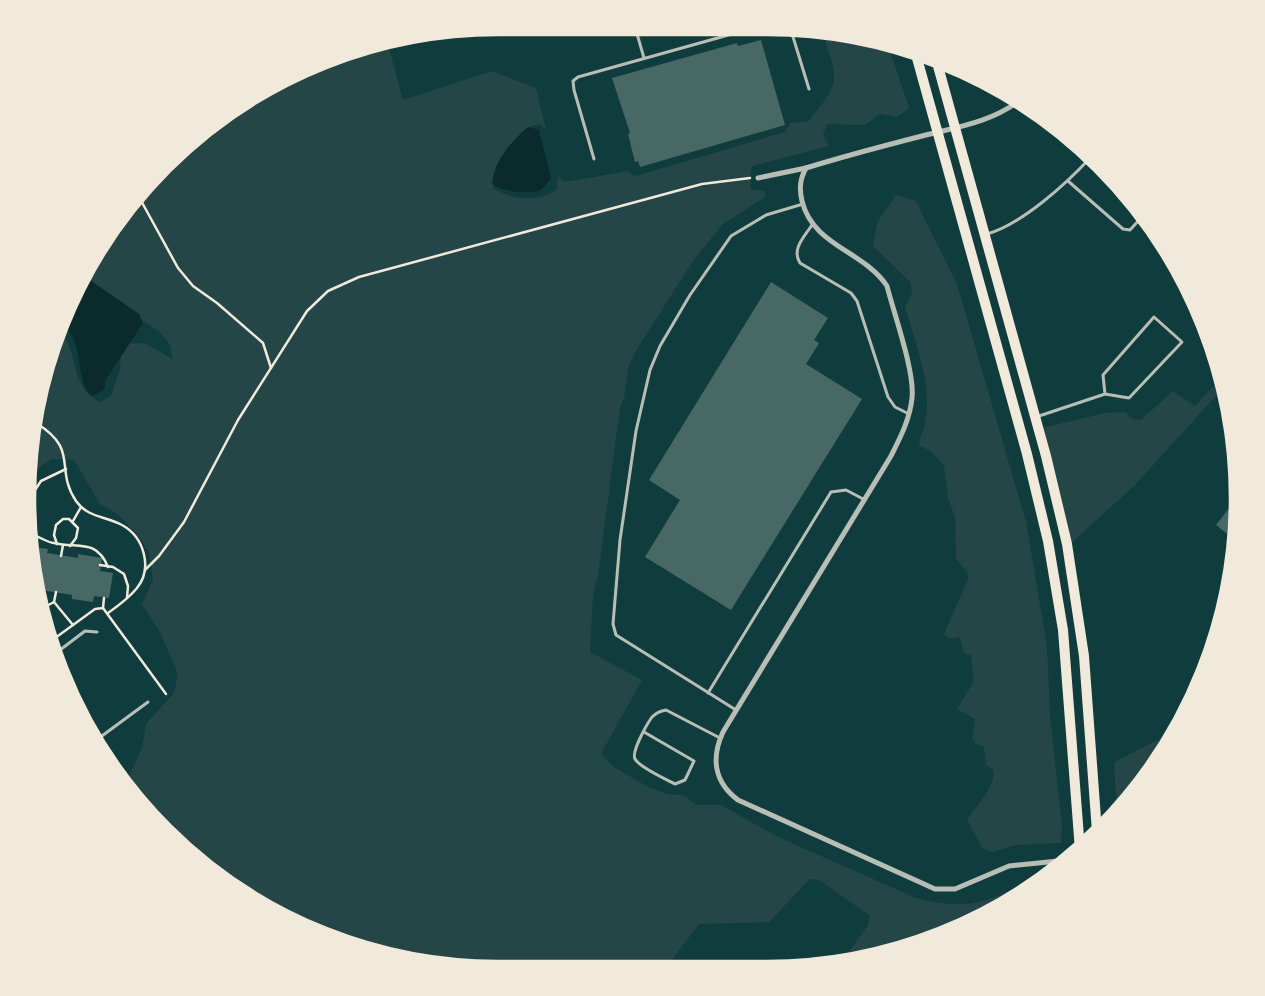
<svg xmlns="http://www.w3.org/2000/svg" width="1265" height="996" viewBox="0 0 1265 996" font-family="'IBM Plex Sans',sans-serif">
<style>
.green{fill:#244646}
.water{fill:#0a2a2b}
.building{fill:#486865}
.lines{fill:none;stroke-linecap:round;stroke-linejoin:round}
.path{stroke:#f1e9da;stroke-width:2.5}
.service{stroke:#b8beb3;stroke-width:3}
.minor{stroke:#b8beb3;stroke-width:5}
.primary{stroke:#f1e9da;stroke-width:10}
.rim{fill:none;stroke:#f1e9da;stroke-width:2.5}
</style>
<rect width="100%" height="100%" fill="#0f3d3e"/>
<g class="green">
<path d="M826,33L888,45L909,108L897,117L880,114L865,125L827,124L823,135L829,146L752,166L750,177L751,190L765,191V197L723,224L693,261L637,349L628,368L624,399L620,407L598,576L593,595L590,652L642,680L601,754L614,767L648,787L667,794L683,795L696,805H721L778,837L916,898C937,903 958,907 979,902C997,898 1012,888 1031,886L1003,907L918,945L843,960L868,925L869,915L819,880L810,879L769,922L699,924L665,969L498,970L406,961L317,934L211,872L143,809L123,781L127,780L142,748L146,724L174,693L178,674L160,632L142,604L153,580L149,552L139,537L119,515L100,504L74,460L52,459L30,473L42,376L61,331C79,354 70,388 100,402L111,396L120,369L122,344L144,343L173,359L170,345L160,332L135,316L83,277L90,262L165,164L262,89L376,42L387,41L403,100L492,71L536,88L546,130L540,124C536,125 531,126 528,128C517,134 490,177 494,189C513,200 540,203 557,189L558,176L565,182L628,171L633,176L639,175L785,132L791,123L809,121C825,99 841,88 831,59C828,50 824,42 826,33Z"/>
<path d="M896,195L916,201L957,284L1026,522L1047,647L1050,715L1062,827L1061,843L1016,845L992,852L983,849L967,820C976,805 996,788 993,770L986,765L984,747L975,743L972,738L975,719L957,709L974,681L971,655L964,653L960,637L949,639L944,634L968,579L967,572L956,559L955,517L948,498L944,466L931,451L920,446L919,441C939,399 917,349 905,307L912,294L911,283L873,246L878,221Z"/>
<path d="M1221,378L1223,388L1134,486L1069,545L1042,428L1105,413L1125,412L1133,419L1141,420L1173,391L1195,406Z"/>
<path d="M1175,731L1141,785L1117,811L1114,762Z"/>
</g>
<g class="water">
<path d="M528,127L539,130L551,179L540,191C524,193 506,193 492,184C494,160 511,142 528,127Z"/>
<path d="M84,276L139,314L143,323L105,381V389L93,396C79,389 81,360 76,345C74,337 68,331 64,324Z"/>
</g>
<g class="building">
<path d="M761,40L785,125L640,167L638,161L635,162L628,134L630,133L612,78L737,43L738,46Z"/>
<path d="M771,282L828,318L814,340L819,343L806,364L862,399L731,610L645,557L680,500L649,480Z"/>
<path d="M1237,498L1238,529L1236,541L1216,525Z"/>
<path d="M33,547L48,549L47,553L78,558V554L102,558L100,571L113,573L109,598L94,596L93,602L72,599V595L41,590L39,597Z"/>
</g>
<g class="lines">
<g class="path">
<path d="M139,197L178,268L193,286L217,303L263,343L271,368"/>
<path d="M36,423C80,450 54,468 76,501C88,518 106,516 122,525C144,537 153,568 137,588C129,598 118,606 108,613"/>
<path d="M27,502L41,481L66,469"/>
<path d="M73,521L81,507"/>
<path d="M31,535C40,536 45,542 54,543C77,549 96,538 108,567"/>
<path d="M57,544L54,535L56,525L63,519H69L78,528L76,538L70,546"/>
<path d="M61,556L63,545"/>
<path d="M100,565L113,567L124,574L128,586L127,598"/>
<path d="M145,570L159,556L184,522L238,420L307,311L328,291L359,277L702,184L750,178"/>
<path d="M54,602L56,592"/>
<path d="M103,608L104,598"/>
<path d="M41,609L54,602L73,625"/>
<path d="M51,641L95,609L103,608L166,694"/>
</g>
<g class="service">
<path d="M635,27L644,58"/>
<path d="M790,27L809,89"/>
<path d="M594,159L574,90L573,81L578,77L757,27"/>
<path d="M1068,181L1123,229L1130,230L1140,219"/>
<path d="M812,225C805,236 791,249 800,263L851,293L857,301L888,397L895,407L909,414"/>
<path d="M987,234C1022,224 1066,184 1090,158"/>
<path d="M1036,417L1105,394L1103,375L1154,317L1182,342L1129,398L1105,394"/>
<path d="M56,653L85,631L97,632"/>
<path d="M708,693L831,492L846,490L865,500"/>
<path d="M736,710L616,635L613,624L620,540L636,431L650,370L660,346L690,295L731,236L766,215L803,204"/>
<path d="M644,732L694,761L685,780L675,784C666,779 640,768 635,759C631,752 647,724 652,717C656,713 660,711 666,710L720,738"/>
<path d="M95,741L148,702"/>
</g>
<g class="minor">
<path d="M1019,101C989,123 957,127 922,136C883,146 845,156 806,168C800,179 799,188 802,201C813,246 864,251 887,286C894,314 915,372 912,398C910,419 900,438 891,456L723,732C711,758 714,782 738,800L935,889H955L1009,866L1068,860"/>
<path d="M758,178L806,168"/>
</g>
<g class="primary">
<path d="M915,51L1027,454L1048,541L1063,630L1080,850"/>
<path d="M936,59L1046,456L1067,544L1084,656L1097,832"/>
</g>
</g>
<path d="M0 0H1265V996H0ZM498 35H767A463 463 0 0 1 1230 498V498A463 463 0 0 1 767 961H498A463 463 0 0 1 35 498V498A463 463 0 0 1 498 35Z" fill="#f1e9da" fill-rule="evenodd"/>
<path class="rim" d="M498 35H767A463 463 0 0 1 1230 498V498A463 463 0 0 1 767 961H498A463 463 0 0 1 35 498V498A463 463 0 0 1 498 35Z"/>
</svg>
